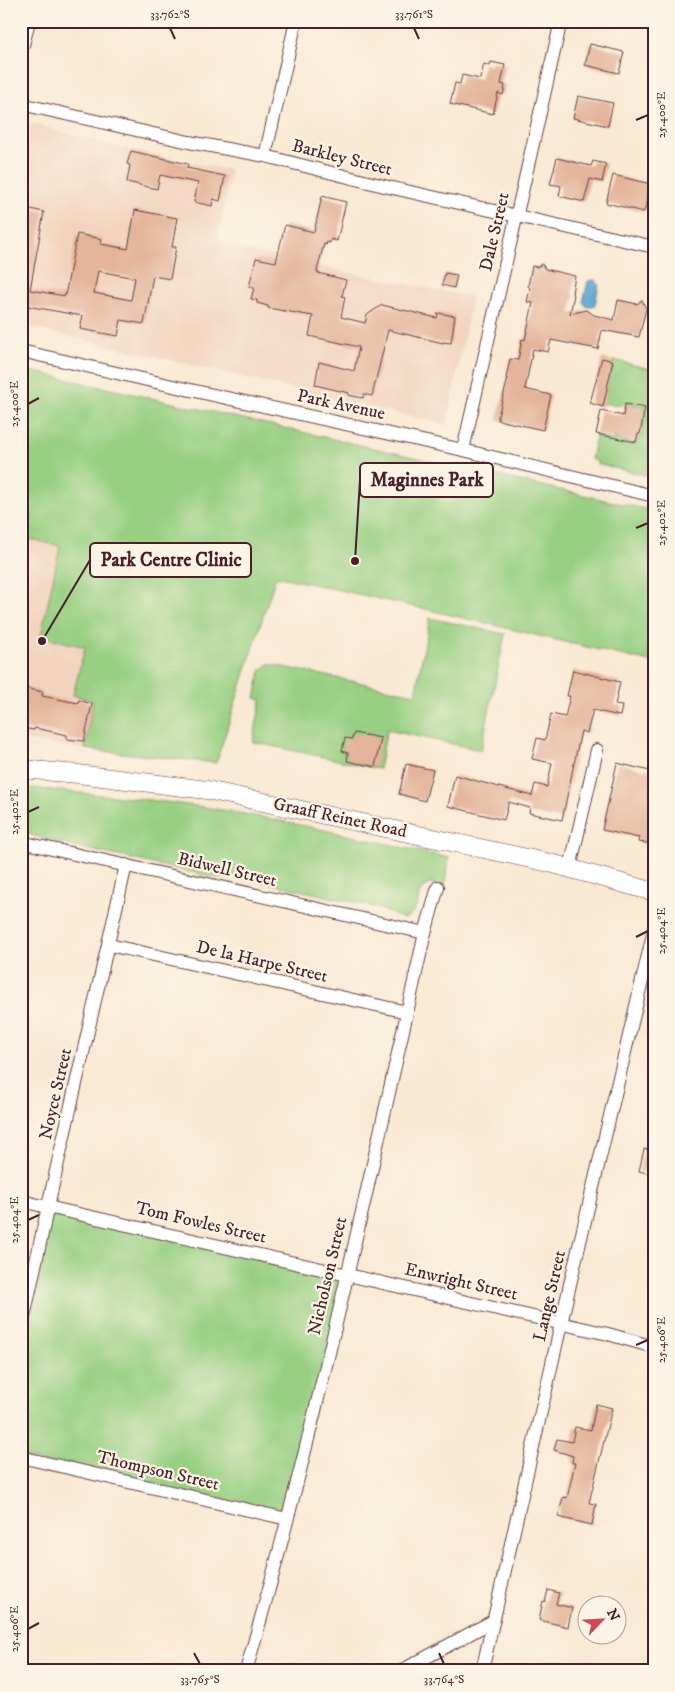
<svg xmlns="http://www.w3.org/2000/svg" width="675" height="1692" viewBox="0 0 675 1692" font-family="'IM FELL DW Pica',serif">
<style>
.built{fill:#f2d4be}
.green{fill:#98cf82;stroke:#717756}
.water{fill:#60a8d7;stroke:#556481}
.building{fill:#e3b39a;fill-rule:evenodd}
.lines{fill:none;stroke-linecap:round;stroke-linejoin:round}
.minor-casing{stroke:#643d44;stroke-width:14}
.secondary-casing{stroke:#643d44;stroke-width:19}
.minor{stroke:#fff;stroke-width:12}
.secondary{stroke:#fff;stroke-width:18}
.ticks{fill:none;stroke:#4a1f2b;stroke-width:2}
.labels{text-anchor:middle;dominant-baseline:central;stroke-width:4.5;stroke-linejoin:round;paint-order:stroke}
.street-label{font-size:18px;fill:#4a1f2b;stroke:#fcf5e5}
.leader{fill:none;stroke:#4a1f2b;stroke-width:2}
.callout-dot{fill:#4a1f2b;stroke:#fcf5e5;stroke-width:2}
.callout{fill:#fcf5e5;stroke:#4a1f2b;stroke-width:2}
.callout-label{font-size:19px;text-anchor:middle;font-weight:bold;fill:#4a1f2b}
.neatline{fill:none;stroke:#4a1f2b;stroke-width:2}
.ticks-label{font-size:12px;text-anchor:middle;fill:#4a1f2b}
</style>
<rect width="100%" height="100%" fill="#fcf5e5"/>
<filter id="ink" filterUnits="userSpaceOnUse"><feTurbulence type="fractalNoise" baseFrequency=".02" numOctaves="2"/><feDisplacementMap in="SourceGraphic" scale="10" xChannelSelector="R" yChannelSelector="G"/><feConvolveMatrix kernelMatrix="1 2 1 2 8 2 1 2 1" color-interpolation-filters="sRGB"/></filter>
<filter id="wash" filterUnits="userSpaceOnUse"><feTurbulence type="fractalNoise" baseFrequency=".0096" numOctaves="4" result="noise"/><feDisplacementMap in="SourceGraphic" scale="20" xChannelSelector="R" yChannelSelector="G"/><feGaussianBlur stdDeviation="1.12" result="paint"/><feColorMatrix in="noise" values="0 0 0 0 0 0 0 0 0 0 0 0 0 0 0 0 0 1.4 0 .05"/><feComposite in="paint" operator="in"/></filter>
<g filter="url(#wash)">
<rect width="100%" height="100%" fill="#f9e9d3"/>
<g class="built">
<path d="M27,122L106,144L185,162L231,170L218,240L247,250L321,267L472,297L447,425L21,325V152Z"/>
<path d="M21,537L60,546L41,636L85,646L73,695L93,701L85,749L21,740Z"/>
</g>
<g class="green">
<path d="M614,360L654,370V477L597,464V461L591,459L596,435L612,440L613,438L636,444L639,436H641L645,407L623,403L621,406L603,403Z"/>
<path d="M21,369L654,511V663L434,611L276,576L216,763L85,749L93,701L73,695L85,647L41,636L60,546L21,537Z"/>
<path d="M430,618L505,634L481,750L387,730L379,769L253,742L261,700L255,698L261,670L269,664L415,694Z"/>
<path d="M21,787C88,794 155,799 222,810C298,823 374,841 449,858L443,893L437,885L431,883C412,894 423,898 414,911C412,915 407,917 404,919L376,907L231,875L222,879L59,843L21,832Z"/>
<path d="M48,1206L347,1275L287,1519L21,1457V1331Z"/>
</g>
<path class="water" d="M592,280H595L599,284L595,305L587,307L583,302L588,281Z"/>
<g id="blocks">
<g class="building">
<path d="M590,44L624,52L619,73L585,65Z"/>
<path d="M491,62L505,65L501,84L505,85L503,95L498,93L493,114L450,104L455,83L460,84L462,75L480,79L484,64L490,66Z"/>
<path d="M578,96L613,103L608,126L573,118Z"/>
<path d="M131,151L188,164L187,168L225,176L220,201L213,199L212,206L194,202L198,183L160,175L157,189L127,182L130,165L127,164Z"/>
<path d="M557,158L591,166L593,161L606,164L602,182L590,179L584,202L559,196L561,186L550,184Z"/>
<path d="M613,175L651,184L644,212L606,203Z"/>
<path d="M322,196L346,202L337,241L331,239L330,243L327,242L326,245L324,244L317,271L318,273L346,280L342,296L345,297L341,317L365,323L367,315L382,305L437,318L438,313L455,316L451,343L443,342V343L388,330L372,396L364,394L363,398L348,395L349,393L315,385L319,362L354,371L359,347L309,336L313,316L268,308V306L257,303V300L251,299L254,288L249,287L256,258L276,262L285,225L314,232Z"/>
<path d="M26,208L44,212L30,290L65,296L77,234L102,239L101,244L128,249L135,210L177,218L172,247H176L170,279L153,276L144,324L121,320L118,336L80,329L83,316L27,306V307H21V233ZM98,271L135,278L131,300L94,293Z"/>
<path d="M542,264L545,269L575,276L572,293L574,295L570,314L586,310L594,315L614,320L618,300L637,304L642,300L646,309L639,337L602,330L598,349L551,340L548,352L533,349L525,389L551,395L543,430L498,420V416L508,378H506L510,359L518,360L522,339L525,340L533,303L527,302L530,288L528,286L532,266L537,267Z"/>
<path d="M445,273L457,275L454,288L442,285Z"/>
<path d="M602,358L613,361L603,407L590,403Z"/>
<path d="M625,404L645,408L640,434H638L636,442L596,434L601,411L623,416Z"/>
<path d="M573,670L620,682L615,705L622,706L620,716L593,710L587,733L581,731L562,820L529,813L530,808L509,802L504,820L448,806L455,775L532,796L535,784L547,787L552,763L532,759L537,738L545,740L551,714L565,717L570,696H567Z"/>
<path d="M21,687L43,692L42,696L78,703L79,700L92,704L84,741L67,739V735L35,728L34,730L21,728Z"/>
<path d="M354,733L381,738L375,767L347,761L348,753L342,751L345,738L352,739Z"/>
<path d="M617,763L654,772V844L638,842L639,838L602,830Z"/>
<path d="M406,764L433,770L425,801L399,794Z"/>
<path d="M644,1149L654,1151V1175L639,1171Z"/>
<path d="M596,1404L612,1408L589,1503L596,1504L592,1525L558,1517L563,1497L567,1498L575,1463H572L573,1456L554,1450L557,1439L572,1442L575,1427L591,1430Z"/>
<path d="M548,1590L559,1593L556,1604L572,1608L568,1627L539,1620L543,1601L545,1602Z"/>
</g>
</g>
</g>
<g filter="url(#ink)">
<use href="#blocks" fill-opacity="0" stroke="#643d44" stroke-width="1"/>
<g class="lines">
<defs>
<g id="minor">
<path d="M21,53L29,21"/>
<path d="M21,104L189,142L265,156L384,186L654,247"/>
<path d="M265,156L296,21"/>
<path d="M21,351L186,389L463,450L654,496"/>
<path d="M463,450L561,21"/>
<path d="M21,842L425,933"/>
<path d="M570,868L597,750"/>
<path d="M109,945L407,1012"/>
<path d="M21,1201L608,1334L654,1347"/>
<path d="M21,1331L48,1206L126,865"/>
<path d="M21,1457L287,1519"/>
<path d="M246,1671C316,1428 369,1180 425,933L438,887"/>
<path d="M401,1671L493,1621"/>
<path d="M482,1671L571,1280L654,930"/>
</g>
<path id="secondary" d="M21,769L78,774L207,790L550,863L654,892"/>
</defs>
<use href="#minor" class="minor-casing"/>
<use href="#secondary" class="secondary-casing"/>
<use href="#minor" class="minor"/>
<use href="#secondary" class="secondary"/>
</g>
</g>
<path class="ticks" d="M170,28L175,39M414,28L419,39M636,120L648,115M28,404L39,398M636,528L648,523M28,812L39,807M636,937L648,931M28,1220L39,1215M636,1345L648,1340M28,1629L39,1623M194,1653L200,1664M439,1653L444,1664"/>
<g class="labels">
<g class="street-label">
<text transform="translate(342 158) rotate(14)">Barkley Street</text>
<text transform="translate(495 232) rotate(-77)">Dale Street</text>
<text transform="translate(341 405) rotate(12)">Park Avenue</text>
<text transform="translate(340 818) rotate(12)">Graaff Reinet Road</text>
<text transform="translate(227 870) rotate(13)">Bidwell Street</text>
<text transform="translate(262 962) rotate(13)">De la Harpe Street</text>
<text transform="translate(56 1094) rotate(-77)">Noyce Street</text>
<text transform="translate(201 1223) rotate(13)">Tom Fowles Street</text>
<text transform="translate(328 1276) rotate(-77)">Nicholson Street</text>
<text transform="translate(461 1282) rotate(13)">Enwright Street</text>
<text transform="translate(550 1296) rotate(-77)">Lange Street</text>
<text transform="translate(158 1471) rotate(13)">Thompson Street</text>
</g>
</g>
<path class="leader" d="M355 561L360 480M42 641L90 560"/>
<g class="callout-dot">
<circle cx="355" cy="561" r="5"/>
<circle cx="42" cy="641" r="5"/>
</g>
<g class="callout">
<rect x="360" y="463" width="133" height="34" rx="5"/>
<rect x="90" y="543" width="161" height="34" rx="5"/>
</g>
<g class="callout-label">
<text x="427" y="486">Maginnes Park</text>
<text x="171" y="566">Park Centre Clinic</text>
</g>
<rect width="675" height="1692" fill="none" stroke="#fcf5e5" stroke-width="55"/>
<g transform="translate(602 1620) rotate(65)"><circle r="24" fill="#fcf5e5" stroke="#b59f9b"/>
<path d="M0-4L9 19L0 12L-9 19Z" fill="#d1495b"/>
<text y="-8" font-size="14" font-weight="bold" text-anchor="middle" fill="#4a1f2b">N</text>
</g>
<rect x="28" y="28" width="620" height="1636" class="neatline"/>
<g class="ticks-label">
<text x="170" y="18">33.762°S</text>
<text x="414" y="18">33.761°S</text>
<text transform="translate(661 115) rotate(-90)" y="4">25.400°E</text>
<text transform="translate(14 404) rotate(-90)" y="4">25.400°E</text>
<text transform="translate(661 523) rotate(-90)" y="4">25.402°E</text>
<text transform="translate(14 812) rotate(-90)" y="4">25.402°E</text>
<text transform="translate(661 931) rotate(-90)" y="4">25.404°E</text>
<text transform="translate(14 1220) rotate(-90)" y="4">25.404°E</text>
<text transform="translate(661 1340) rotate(-90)" y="4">25.406°E</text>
<text transform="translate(14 1629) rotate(-90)" y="4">25.406°E</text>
<text x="200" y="1683">33.765°S</text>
<text x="444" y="1683">33.764°S</text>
</g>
</svg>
